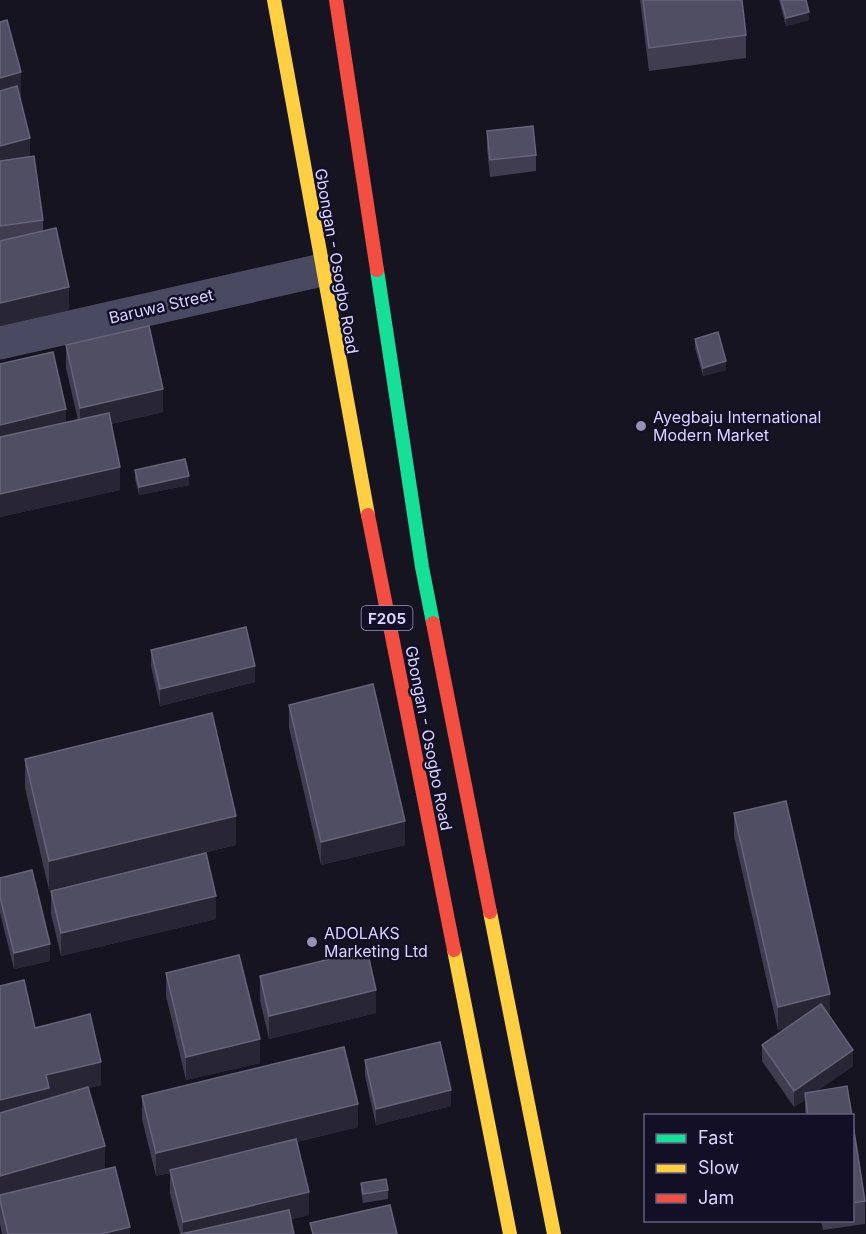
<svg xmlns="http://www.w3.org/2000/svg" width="866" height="1234" viewBox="0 0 866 1234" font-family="Inter,sans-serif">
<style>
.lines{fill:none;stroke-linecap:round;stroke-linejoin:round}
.street{stroke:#4a4962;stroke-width:33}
.fast{stroke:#16e098;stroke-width:14}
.slow{stroke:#ffcf43;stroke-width:14}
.jam{stroke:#f24e42;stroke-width:14}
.wall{fill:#403d50}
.shaded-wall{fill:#282635}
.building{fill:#504e63;stroke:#66637b;stroke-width:1.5}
.poi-dot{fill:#9591b1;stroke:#130f26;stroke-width:2}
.labels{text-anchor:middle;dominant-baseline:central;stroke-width:5;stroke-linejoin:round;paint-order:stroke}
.shield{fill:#130f26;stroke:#9e99be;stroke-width:1.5}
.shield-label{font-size:15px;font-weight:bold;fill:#d9d4ff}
.street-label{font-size:16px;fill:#d9d4ff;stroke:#130f26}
.poi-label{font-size:16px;fill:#d9d4ff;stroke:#130f26;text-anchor:start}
</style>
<rect width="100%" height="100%" fill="#161421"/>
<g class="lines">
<path class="street" d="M0,343L322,270"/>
<path class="fast" d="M377,270L422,567L433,623"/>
<g class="slow">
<path d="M274,0L368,515"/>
<path d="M490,912L554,1234"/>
<path d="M454,950L510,1234"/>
</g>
<g class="jam">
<path d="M336,0L377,270"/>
<path d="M368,515L454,950"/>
<path d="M433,623L490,912"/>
</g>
</g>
<g class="wall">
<path d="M640,0H742L746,35V58L649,71Z"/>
<path d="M779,0H806L809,20L786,26Z"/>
<path d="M0,22L21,95L19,96L30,156L43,220V231L69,310L0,326Z"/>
<path d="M487,131L536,155V171L490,177L487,148Z"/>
<path d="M695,339L726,370L703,376L695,348Z"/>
<path d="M66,345L163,412L111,424L120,490L0,517V364L66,422L78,420L66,368Z"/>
<path d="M135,470L189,485L139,495L135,479Z"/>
<path d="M151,650L255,682L160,706L151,666Z"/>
<path d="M289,705L405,845L321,865L289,728Z"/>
<path d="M25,759L236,845L49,890L25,788Z"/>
<path d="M734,813L853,1066L817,1091L852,1116H805V1100L794,1107L762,1061V1045L788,1027L778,1030L734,836Z"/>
<path d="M0,878L50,961L14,969L0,913Z"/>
<path d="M51,891L216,919L61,956L51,914Z"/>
<path d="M166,973L260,1063L186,1080L166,996Z"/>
<path d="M260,976L376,1013L269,1039L260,1000Z"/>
<path d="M0,986L35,1028L101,1085L89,1088L105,1169L130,1234H2L0,1224Z"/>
<path d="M365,1060L451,1106L376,1125L365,1076Z"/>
<path d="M142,1096L358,1127L297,1142L309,1215L291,1219L180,1234L170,1193V1173L156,1176L142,1119Z"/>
<path d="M852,1118L865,1201V1224L823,1230L821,1221H852Z"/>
<path d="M361,1183L388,1190V1199L363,1203L361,1192Z"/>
</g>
<g class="shaded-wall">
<path d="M809,12V20L786,26V18Z"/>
<path d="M21,72V95L0,101V78Z"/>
<path d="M30,138V161L0,169V146Z"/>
<path d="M69,287V310L0,326V303Z"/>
<path d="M726,361V370L703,376V368Z"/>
<path d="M163,389V412L80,431V408Z"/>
<path d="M66,409V432L0,448V425Z"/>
<path d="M120,467V490L0,517V494Z"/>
<path d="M189,476V485L139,495V487Z"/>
<path d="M255,666V682L160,706V689Z"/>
<path d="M236,816V845L49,890V861Z"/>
<path d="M405,821V845L321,865V842Z"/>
<path d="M216,896V919L61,956V933Z"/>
<path d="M50,944V961L14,969V953Z"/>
<path d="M376,990V1013L269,1039V1016Z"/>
<path d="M830,994V1017L778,1030V1007Z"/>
<path d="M260,1039V1063L186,1080V1057Z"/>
<path d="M853,1050V1066L806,1099L805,1093V1100L794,1107V1091Z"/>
<path d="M101,1062V1085L49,1098V1111L0,1123V1100L46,1075Z"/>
<path d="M451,1090V1106L376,1125V1109Z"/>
<path d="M358,1104V1127L171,1173L170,1170V1173L156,1176V1153Z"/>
<path d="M105,1146V1169L0,1199V1176Z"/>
<path d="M309,1192V1215L230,1234H183V1222Z"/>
<path d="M130,1227V1234H101Z"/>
</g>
<g class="building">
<path d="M643,0H742L746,35L649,48Z"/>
<path d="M781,0H806L809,12L786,18Z"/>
<path d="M7,20L21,72L0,78V22Z"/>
<path d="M17,86L30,138L0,146V91Z"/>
<path d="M533,126L536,155L490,160L487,131Z"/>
<path d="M34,156L43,220L0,226V161Z"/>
<path d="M56,228L69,287L0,303V241Z"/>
<path d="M149,326L163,389L80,408L66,345Z"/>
<path d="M718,332L726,361L703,368L695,339Z"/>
<path d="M53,352L66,409L0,425V364Z"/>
<path d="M109,413L120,467L0,494V437Z"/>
<path d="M185,459L189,476L139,487L135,470Z"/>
<path d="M246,627L255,666L160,689L151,650Z"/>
<path d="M373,684L405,821L321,842L289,705Z"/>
<path d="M212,713L236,816L49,861L25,759Z"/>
<path d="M786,801L830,994L778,1007L734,813Z"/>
<path d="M206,853L216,896L61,933L51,891Z"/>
<path d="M32,870L50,944L14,953L0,897V878Z"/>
<path d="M367,950L376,990L269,1016L260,976Z"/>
<path d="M239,955L260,1039L186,1057L166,973Z"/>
<path d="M24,980L35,1028L90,1014L101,1062L46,1075L49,1088L0,1100V986Z"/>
<path d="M821,1004L853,1050L794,1091L762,1045Z"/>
<path d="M440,1042L451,1090L376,1109L365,1060Z"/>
<path d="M344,1047L358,1104L156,1153L142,1096Z"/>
<path d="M847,1086L852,1116H808L805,1093Z"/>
<path d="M88,1087L105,1146L0,1176V1113Z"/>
<path d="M852,1118L865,1201L852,1203Z"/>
<path d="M296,1139L309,1192L183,1222L170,1170Z"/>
<path d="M115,1167L130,1227L101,1234H8L0,1200V1195Z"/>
<path d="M386,1179L388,1190L363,1194L361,1183Z"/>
<path d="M390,1205L397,1234H313L310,1223Z"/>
<path d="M289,1210L294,1234H181Z"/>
</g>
<g class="poi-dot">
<circle cx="641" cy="426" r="6"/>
<circle cx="312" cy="942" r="6"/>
</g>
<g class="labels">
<rect class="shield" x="361.5" y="606" width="51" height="24" rx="4.5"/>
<g class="shield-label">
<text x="387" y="618">F205</text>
</g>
<g class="street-label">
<text transform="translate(337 261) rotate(80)">Gbongan - Osogbo Road</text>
<text transform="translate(161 306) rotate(-13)">Baruwa Street</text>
<text transform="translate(429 738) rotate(79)">Gbongan - Osogbo Road</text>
</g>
<g class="poi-label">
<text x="653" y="417">Ayegbaju International<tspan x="653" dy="18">Modern Market</tspan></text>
<text x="324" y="933">ADOLAKS<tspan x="324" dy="18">Marketing Ltd</tspan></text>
</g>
</g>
<rect x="644" y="1114" width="210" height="108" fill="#130f26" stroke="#625e7d" stroke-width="1.5"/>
<rect x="656" y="1134" width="30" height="9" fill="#16e098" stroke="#625e7d" stroke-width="1.5"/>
<text x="698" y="1144" font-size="18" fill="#d9d4ff">Fast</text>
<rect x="656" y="1164" width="30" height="9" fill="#ffcf43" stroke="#625e7d" stroke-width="1.5"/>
<text x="698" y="1174" font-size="18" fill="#d9d4ff">Slow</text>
<rect x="656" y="1194" width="30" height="9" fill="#f24e42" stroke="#625e7d" stroke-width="1.5"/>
<text x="698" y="1204" font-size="18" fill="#d9d4ff">Jam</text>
</svg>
